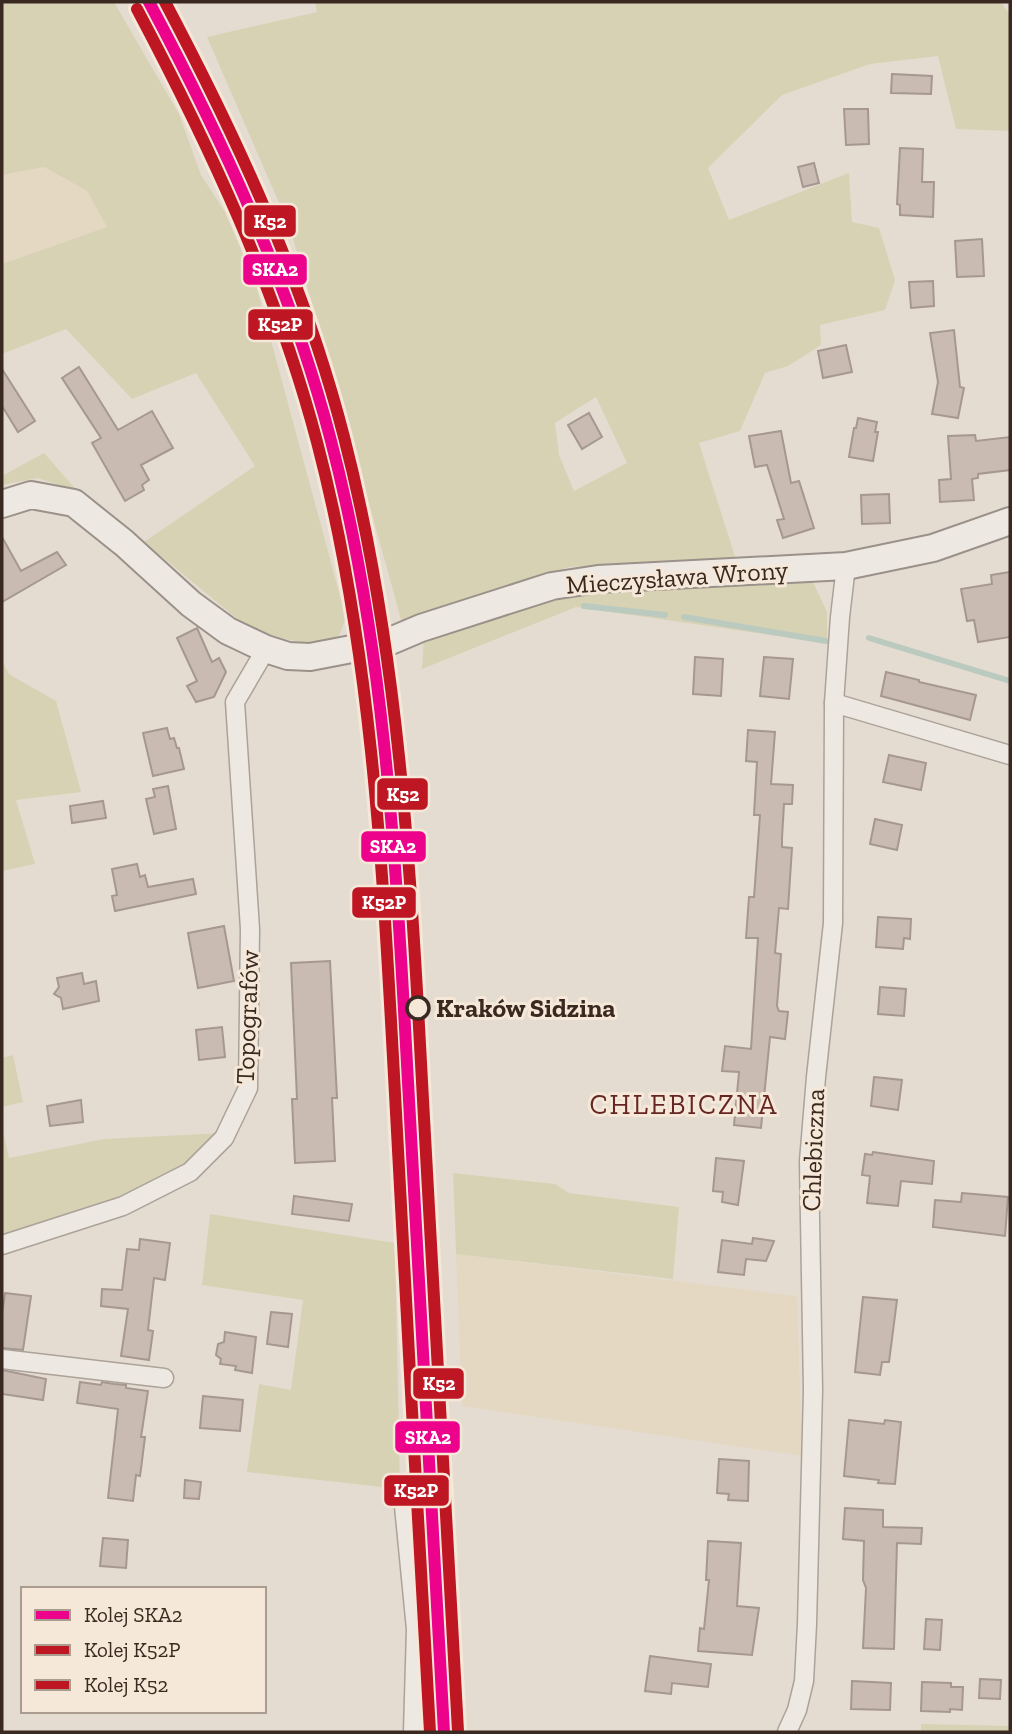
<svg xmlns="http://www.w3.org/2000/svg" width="1012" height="1734" viewBox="0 0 1012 1734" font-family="'Zilla Slab',serif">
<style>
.farmland{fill:#e4d8c2}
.green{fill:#d7d2b4;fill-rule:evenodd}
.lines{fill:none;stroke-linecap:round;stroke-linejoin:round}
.stream{stroke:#bbcabf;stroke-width:6}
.building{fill:#c9bab2;stroke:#a69890;stroke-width:2}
.street-casing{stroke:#aba299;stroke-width:21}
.secondary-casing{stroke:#9a918a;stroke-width:30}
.street{stroke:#eee8e2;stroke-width:18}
.secondary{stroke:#eee8e2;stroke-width:26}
.rail-1-casing{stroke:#f5e8d8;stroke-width:18}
.rail-2-casing{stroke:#f5e8d8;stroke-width:18}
.rail-3-casing{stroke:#f5e8d8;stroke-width:18}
.rail-1{stroke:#ed028c;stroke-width:12}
.rail-2{stroke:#be1622;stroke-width:12}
.rail-3{stroke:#be1622;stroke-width:12}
.stop-dot{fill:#f5e8d8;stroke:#3a2921;stroke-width:3.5}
.labels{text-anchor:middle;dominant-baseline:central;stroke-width:6;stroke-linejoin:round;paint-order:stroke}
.street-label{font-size:26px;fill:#3a2921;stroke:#f5e8d8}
.stop-label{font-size:26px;font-weight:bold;fill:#3a2921;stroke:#f5e8d8;text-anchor:start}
.neighbourhood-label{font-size:28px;letter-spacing:2px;fill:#652522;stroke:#f5e8d8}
.line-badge{stroke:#f5e8d8;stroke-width:2.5}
.badge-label{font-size:19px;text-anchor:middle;font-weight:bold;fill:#fff}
</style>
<rect width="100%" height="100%" fill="#e5dcd1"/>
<g class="farmland">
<path d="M44,167L87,191L107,227L2,264V175Z"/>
<path d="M456,1254L797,1296L802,1456L462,1406Z"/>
</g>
<g class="green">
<path d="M2,2H114L179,114L201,175L225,212L256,285L346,618L337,640L305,643L264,635L241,622L144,542L255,466L196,373L132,399L66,329L2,354V264L107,227L87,191L44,167L2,175Z"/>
<path d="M315,2H1001L1010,15V131L956,129L938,56L870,64L782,95L708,168L729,220L849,173L852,222L879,228L895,280L885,310L820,325L821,345L788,366L765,373L740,431L699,443L737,563H632L569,567L402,623L329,359L289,226L207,37L317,12ZM596,397L627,463L574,491L559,455L555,423Z"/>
<path d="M44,453L78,492L38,478L2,485V476Z"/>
<path d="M813,582L827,612V643L576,607L422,669L424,636L588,588L656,583Z"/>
<path d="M2,661L9,674L56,701L81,792L16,800L35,864L2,871Z"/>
<path d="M13,1055L23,1102L2,1107V1058Z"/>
<path d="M2,1127L9,1158L104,1139L222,1133L195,1159L133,1196L2,1235Z"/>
<path d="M453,1173L555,1184L569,1193L679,1207L673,1279L456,1254Z"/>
<path d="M210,1214L395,1243L400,1489L247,1472L259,1384L291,1390L303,1300L202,1285Z"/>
<path d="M921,1724L1010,1726V1732H921Z"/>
</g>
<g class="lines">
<g class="stream">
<path d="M584,606L665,615"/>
<path d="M684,617L826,641"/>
<path d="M869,638L1010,681"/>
</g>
</g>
<g class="building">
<path d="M892,74L932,76L931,94L891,93Z"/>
<path d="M844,109H868L869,144L846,145Z"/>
<path d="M900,148L923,149L922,182H934L933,217L900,215V205L897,204Z"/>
<path d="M814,163L819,183L803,187L798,167Z"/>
<path d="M982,239L984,276L957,277L955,241Z"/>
<path d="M933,281L934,306L911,308L909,282Z"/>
<path d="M954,330L960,387L964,388L958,418L932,414L938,382L930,333Z"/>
<path d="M846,345L852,372L823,378L818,351Z"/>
<path d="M79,367L118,430L152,411L173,448L141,465L149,480L142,485L144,490L125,501L92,443L101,438L62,378Z"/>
<path d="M2,369L35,421L18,432L2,406Z"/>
<path d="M589,413L602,437L582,449L568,425Z"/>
<path d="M858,418L877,422L875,432H878L873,461L849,457L854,428H856Z"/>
<path d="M781,431L791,483L799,481L814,528L783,538L777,520L784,519L767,465L755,467L749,436Z"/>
<path d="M975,435L976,441L1010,437V470L978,474V478L972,479L974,500L940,502L939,480L951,479L948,436Z"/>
<path d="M889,494L890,523L862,524L861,495Z"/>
<path d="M2,537L21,571L57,552L66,565L2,602Z"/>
<path d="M1010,572V637L978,642L974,620L967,621L961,589L992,584L991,575Z"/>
<path d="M197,628L212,662L219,658L226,672L214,697L196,702L187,686L197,681L177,638Z"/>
<path d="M695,657L723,659L721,696L693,694Z"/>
<path d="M764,657L793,659L789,699L760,696Z"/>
<path d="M886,672L919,680V682L976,695L970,720L881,696Z"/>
<path d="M167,728L170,739L174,738L177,748H179L184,769L153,776L143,733Z"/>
<path d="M748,730L775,732L771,784L793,785L792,804H784L782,838V847L792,848L788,909L779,908L775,953L781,954L777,1006L779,1011L788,1012L785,1039L770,1037L761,1128L734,1125L739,1072L722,1071L725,1046L751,1049L758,938H746L749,897H754L760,815H754L757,762L746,761Z"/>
<path d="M889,755L926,763L921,790L883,782Z"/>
<path d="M168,786L176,829L154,834L146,799L155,797L153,789Z"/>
<path d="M103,801L106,818L72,823L70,806Z"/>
<path d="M875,819L902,825L897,850L870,844Z"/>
<path d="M137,864L140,877L145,875L148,887L193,879L196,894L115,911L112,896L117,895L112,869Z"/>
<path d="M878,917L911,919L910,939L904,938L903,949L876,947Z"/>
<path d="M224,926L234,981L198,988L188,933Z"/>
<path d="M330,961L337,1098H332L335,1161L295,1163L292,1099H297L291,963Z"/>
<path d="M82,973L84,984L96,981L99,1001L63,1009L61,998L54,994L59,987L57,978Z"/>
<path d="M880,987L906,989L904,1016L878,1014Z"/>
<path d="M222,1027L225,1057L199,1060L196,1030Z"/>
<path d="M874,1077L902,1080L898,1110L871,1106Z"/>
<path d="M81,1100L83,1122L50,1126L47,1106Z"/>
<path d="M873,1152L934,1161L932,1184L901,1181L898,1206L867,1203L870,1176L862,1175L865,1154L872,1155Z"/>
<path d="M716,1158L744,1161L738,1205L722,1202L723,1192L713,1191Z"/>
<path d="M962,1193L1008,1197L1005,1236L933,1227L935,1200L961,1202Z"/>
<path d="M294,1196L352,1204L349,1221L292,1214Z"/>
<path d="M753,1238L774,1241L766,1261L746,1259L744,1275L718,1272L722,1240L752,1244Z"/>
<path d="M140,1239L170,1243L165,1280L154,1278L148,1330L153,1331L149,1360L121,1356L128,1309L101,1306L102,1289L122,1290L127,1249L139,1250Z"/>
<path d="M5,1293L31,1296L23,1350L2,1348V1315Z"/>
<path d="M863,1297L897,1300L889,1362H882L880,1375L855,1372Z"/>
<path d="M271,1312L292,1314L288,1347L267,1344Z"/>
<path d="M225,1332L256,1337L252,1373L235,1370L236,1366L220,1364L221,1359L216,1355L218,1344L224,1342Z"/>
<path d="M2,1370L46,1379L43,1400L2,1394Z"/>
<path d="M80,1382L101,1385L102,1382L114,1384L126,1385V1388L148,1391L141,1437H145L141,1469L140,1476L136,1475L133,1501L108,1498L118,1409L77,1403Z"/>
<path d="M203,1396L243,1400L240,1431L200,1428Z"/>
<path d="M849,1420L884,1424L885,1420L901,1422L895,1484L878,1483L879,1480L844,1476Z"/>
<path d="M719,1459L749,1461L748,1501L728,1500L729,1494L717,1493Z"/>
<path d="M185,1480L201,1482L199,1499L184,1498Z"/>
<path d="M845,1508L883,1510V1527L922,1528L921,1544L897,1543L894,1649L863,1648L866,1588L863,1580L864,1541L843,1539Z"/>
<path d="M103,1538L128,1540L126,1568L100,1566Z"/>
<path d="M708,1541L741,1543L737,1606L759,1608L752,1655L698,1651L700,1628L704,1629L709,1580H706Z"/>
<path d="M926,1619L942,1620L940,1650L924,1649Z"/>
<path d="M650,1656L711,1664L708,1687L672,1683L671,1694L645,1691Z"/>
<path d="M980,1679L1001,1680L1000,1699L979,1698Z"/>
<path d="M852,1681L891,1683L890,1710L851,1709Z"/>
<path d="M922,1682L951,1683V1687H963L962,1710L950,1709V1712L921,1711Z"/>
</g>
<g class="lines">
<defs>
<g id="street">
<path d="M834,703L1010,755"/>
<path d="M2,1245L123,1206L190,1172L224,1138L248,1088L250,929L235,702L266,649"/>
<path d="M2,1359L164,1378"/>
<path d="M403,1496L416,1629L413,1732"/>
<path d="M787,1732L797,1710L804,1681L807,1624L813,1390L809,1161L816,1077L833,923L834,703L840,617L846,566"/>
</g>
<path id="secondary" d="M2,504L31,495L74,503L124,543L191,604L228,631L266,649L288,656L310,657L388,642L421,628L552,586L598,579L846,566L933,548L1010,521"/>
</defs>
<use href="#street" class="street-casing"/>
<use href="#secondary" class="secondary-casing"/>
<use href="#street" class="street"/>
<use href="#secondary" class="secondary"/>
<defs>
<path id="rail-1" d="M149,2C223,141 290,285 330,437C386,648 396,866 408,1082C420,1299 432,1515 444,1732"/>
<path id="rail-2" d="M137,9C210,147 277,290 317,442C373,655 383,875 395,1094C406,1307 418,1519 430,1732"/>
<path id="rail-3" d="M165,2C238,140 305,285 344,437C400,654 411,877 423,1100C435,1310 446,1521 458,1731"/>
</defs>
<use href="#rail-1" class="rail-1-casing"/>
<use href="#rail-2" class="rail-2-casing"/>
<use href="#rail-3" class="rail-3-casing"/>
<use href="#rail-1" class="rail-1"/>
<use href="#rail-2" class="rail-2"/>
<use href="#rail-3" class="rail-3"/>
</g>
<circle class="stop-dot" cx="418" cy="1008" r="11"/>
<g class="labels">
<g class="street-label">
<text transform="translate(677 577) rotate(-4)">Mieczysława Wrony</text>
<text transform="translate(247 1017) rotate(-88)">Topografów</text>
<text transform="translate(813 1150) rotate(-88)">Chlebiczna</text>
</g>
<g class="stop-label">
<text x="436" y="1008">Kraków Sidzina</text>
</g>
<g class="neighbourhood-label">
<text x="684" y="1104">CHLEBICZNA</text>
</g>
</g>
<g class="line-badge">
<rect x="243" y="204" width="54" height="34" rx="7" fill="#be1622"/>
<rect x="242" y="253" width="66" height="33" rx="7" fill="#ed028c"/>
<rect x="247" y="308" width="67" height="33" rx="7" fill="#be1622"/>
<rect x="376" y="777" width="53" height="34" rx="7" fill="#be1622"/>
<rect x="360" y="830" width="67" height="33" rx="7" fill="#ed028c"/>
<rect x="351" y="886" width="66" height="33" rx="7" fill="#be1622"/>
<rect x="412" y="1367" width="53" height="33" rx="7" fill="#be1622"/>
<rect x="394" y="1420" width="67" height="34" rx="7" fill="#ed028c"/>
<rect x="383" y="1474" width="67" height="33" rx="7" fill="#be1622"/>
</g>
<g class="badge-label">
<text x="270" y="228">K52</text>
<text x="275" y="276">SKA2</text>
<text x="280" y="331">K52P</text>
<text x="403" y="801">K52</text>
<text x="393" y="853">SKA2</text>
<text x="384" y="909">K52P</text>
<text x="439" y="1390">K52</text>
<text x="428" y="1444">SKA2</text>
<text x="416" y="1497">K52P</text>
</g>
<rect width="1012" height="1734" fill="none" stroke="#3a2921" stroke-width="7"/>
<rect x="21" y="1587" width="245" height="126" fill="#f5e8d8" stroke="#aa9c8f" stroke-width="2"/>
<rect x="35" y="1610" width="35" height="10" fill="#ed028c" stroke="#aa9c8f" stroke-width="2"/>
<text x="84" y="1622" font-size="21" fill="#3a2921">Kolej SKA2</text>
<rect x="35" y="1645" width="35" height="10" fill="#be1622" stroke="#aa9c8f" stroke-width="2"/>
<text x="84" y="1657" font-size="21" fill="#3a2921">Kolej K52P</text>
<rect x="35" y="1680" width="35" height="10" fill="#be1622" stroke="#aa9c8f" stroke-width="2"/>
<text x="84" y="1692" font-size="21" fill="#3a2921">Kolej K52</text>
</svg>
